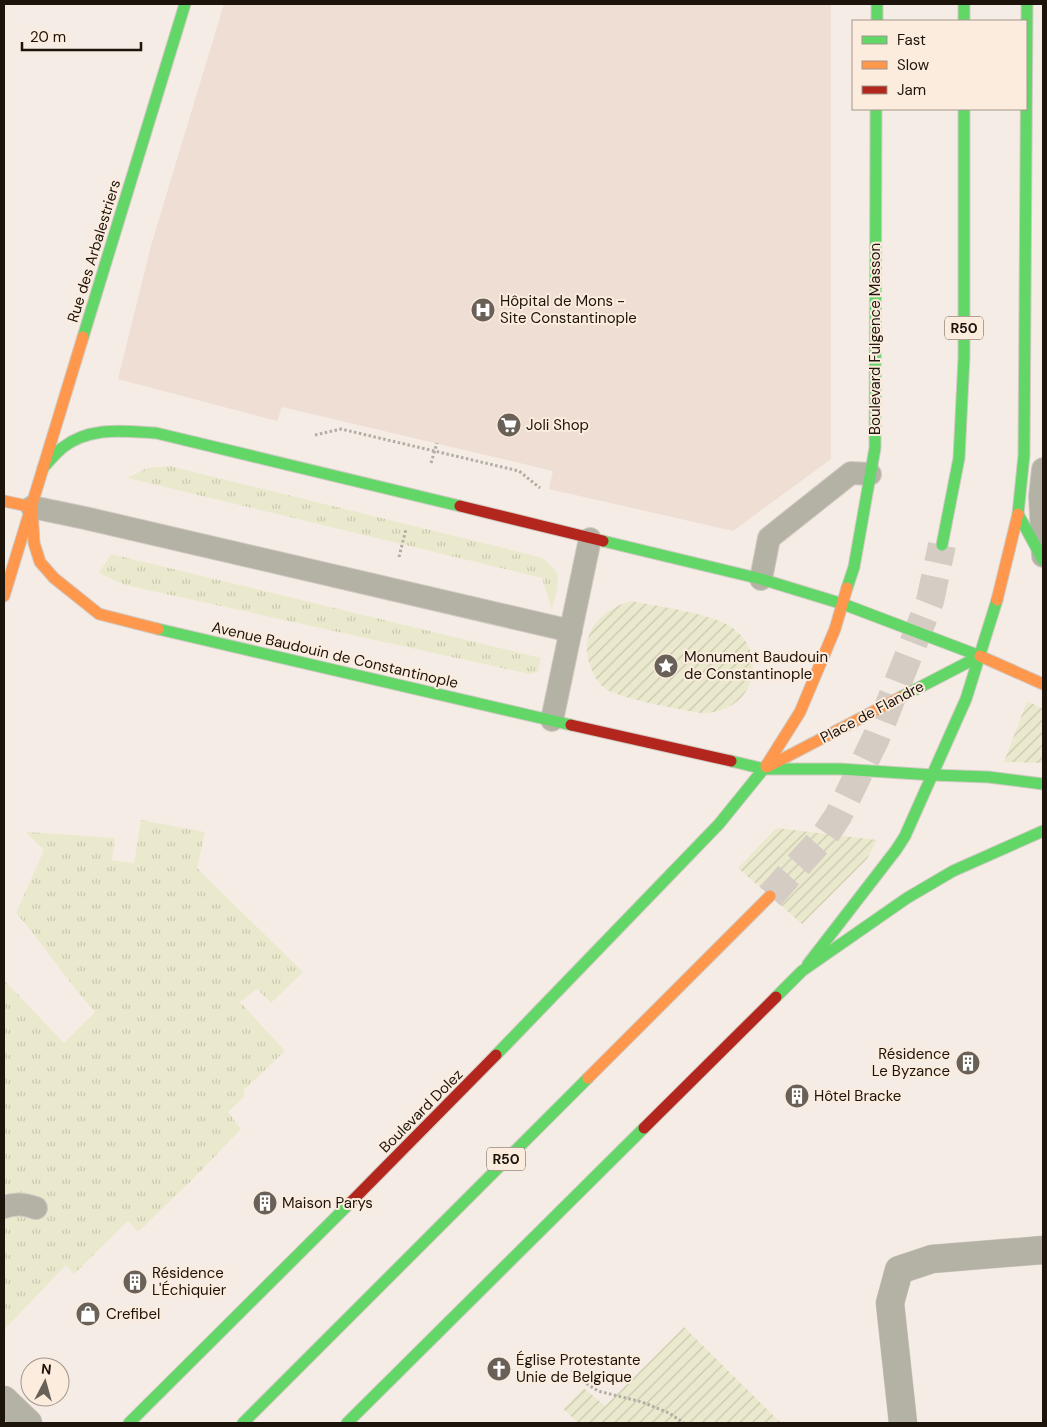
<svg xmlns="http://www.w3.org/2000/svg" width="1047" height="1427" viewBox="0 0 1047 1427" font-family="'DM Sans',sans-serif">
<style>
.medical{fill:#eeded4}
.grass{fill:url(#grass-tufts)}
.garden{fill:url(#garden-furrows)}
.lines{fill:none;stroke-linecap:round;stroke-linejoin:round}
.highway-tunnel{stroke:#d5ccc4;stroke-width:28;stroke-dasharray:28 14;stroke-linecap:butt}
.lane-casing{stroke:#d1cac4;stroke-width:24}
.street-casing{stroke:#d1cac4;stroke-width:29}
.fast-casing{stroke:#d1cac4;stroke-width:13}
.slow-casing{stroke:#d1cac4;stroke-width:13}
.jam-casing{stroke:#d1cac4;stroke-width:13}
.path{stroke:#b0ada4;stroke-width:3;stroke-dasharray:2.5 2.5;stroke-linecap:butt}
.lane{stroke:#b3b2a5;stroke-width:22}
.street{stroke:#b3b2a5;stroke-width:28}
.fast{stroke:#63d668;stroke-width:11}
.slow{stroke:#ff974d;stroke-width:11}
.jam{stroke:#b3261e;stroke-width:11}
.labels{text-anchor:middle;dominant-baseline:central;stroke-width:4;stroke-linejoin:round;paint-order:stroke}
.shield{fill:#fcecde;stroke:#60554a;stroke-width:1}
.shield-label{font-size:14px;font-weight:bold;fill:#1d140b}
.street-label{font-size:15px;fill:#1d140b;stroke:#fcecde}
.poi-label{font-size:15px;fill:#1d140b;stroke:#fcecde;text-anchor:start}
</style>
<defs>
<pattern id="grass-tufts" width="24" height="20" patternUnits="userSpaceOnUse" patternTransform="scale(1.25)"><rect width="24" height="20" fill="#ebe9cd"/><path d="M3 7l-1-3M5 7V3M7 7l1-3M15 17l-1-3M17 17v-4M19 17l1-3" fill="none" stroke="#c9c7af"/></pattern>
<pattern id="garden-furrows" width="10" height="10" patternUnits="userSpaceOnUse" patternTransform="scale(1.25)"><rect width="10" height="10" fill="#ebe9cd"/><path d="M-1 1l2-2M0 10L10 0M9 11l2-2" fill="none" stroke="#c9c7af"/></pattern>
</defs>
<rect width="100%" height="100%" fill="#f5ede5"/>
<path class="medical" d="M224,4H831V459L733,531L549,489L553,471L282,407L277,421L118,379L152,242Z"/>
<g class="grass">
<path d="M170,466L540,557C546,561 555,567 557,574C560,584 554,600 552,610L542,578L127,478L147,468Z"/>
<path d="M111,554L541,658L538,672L529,674L125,585L99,573Z"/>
<path d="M141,820L205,832L197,868L303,972L271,1003L257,989L240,1002L285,1051L244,1090V1097L228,1112L241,1129L193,1179L138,1232L128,1221L74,1274L66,1265L4,1330V980L64,1043L95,1012C67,981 44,945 16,913L44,850L27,834L28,832L115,838L112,860L134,863Z"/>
</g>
<g class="garden">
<path d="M631,601C657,606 714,614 733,628C762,649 759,693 727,708C719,711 710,714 701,713C682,710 615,698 603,687C597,682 593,674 591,668C577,634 600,610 631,601Z"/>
<path d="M1027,701L1043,709V763L1004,762Z"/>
<path d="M776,828L877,840L867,859L802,924L738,868Z"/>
<path d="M684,1327L781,1423H578L563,1409L584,1388L605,1406Z"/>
</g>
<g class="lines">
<path class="highway-tunnel" d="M770,896L826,834L838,816L876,738L930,601L942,545"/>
<defs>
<g id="lane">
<path d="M1043,469L1040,496L1043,556"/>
<path d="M32,507L85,518L571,631"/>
<path d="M761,579L769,538L851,473L870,474"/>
<path d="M552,720L590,539"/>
<path d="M4,1207C16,1203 24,1204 36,1208"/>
</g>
<g id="street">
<path d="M4,1400L28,1423"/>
<path d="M903,1423L890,1303L899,1270L932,1259L1043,1250"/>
</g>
<g id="fast">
<path d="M877,4V21"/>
<path d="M964,4V21"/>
<path d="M1027,4L1024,455L1018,514L1043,560"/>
<path d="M83,337L185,4"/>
<path d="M43,468C49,461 55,454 62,448C89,426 124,431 156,433L460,506"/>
<path d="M603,541L761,579L843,604L980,656"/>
<path d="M942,545L959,458L964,357V109"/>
<path d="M847,588L854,567L875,448L876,109"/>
<path d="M158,629L571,725"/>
<path d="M901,697L980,656"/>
<path d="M731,761L764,769H840L933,775"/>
<path d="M933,775L988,777L1043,784"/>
<path d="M808,964L896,850L905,836L966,699L997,600"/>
<path d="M776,997L802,971L907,898L953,871L1043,831"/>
<path d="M496,1055L719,824L766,766"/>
<path d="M129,1423L351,1202"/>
<path d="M243,1423L588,1078"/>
<path d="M347,1423L644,1128"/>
</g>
<g id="slow">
<path d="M4,501L32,507"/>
<path d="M32,507L34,543L40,562L54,578L99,614L158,629"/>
<path d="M4,596L83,337"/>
<path d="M997,600L1018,514"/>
<path d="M980,656L1043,684"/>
<path d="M766,766L800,712L835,629L847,588"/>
<path d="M767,767L901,697"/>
<path d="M588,1078L770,896"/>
</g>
<g id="jam">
<path d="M460,506L603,541"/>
<path d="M571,725L731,761"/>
<path d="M644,1128L776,997"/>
<path d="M351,1202L496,1055"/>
</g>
</defs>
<use href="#lane" class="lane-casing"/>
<use href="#street" class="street-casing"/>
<use href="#fast" class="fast-casing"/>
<use href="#slow" class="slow-casing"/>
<use href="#jam" class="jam-casing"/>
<g class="path">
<path d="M315,435L341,429L519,471L540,488"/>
<path d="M431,463L437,443"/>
<path d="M399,557L406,529"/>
<path d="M572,1370L581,1380L598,1391L642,1402L669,1413L684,1423"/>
</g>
<use href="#lane" class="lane"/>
<use href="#street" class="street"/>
<use href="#fast" class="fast"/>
<use href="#slow" class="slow"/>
<use href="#jam" class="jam"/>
</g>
<defs>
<symbol id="hospital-disc" viewBox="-11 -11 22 22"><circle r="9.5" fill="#696057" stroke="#fcecde"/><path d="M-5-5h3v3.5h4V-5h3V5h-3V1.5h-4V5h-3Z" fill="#fff"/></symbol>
<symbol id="supermarket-disc" viewBox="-11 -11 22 22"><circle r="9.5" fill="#696057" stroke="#fcecde"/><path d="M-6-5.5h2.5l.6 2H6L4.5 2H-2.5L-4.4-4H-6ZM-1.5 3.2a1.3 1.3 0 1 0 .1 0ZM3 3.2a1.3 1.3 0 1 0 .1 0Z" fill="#fff"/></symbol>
<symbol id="sight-disc" viewBox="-11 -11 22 22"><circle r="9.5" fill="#696057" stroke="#fcecde"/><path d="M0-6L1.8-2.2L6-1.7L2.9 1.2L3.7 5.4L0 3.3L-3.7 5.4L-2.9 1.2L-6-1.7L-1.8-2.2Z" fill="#fff"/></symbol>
<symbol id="building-disc" viewBox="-11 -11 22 22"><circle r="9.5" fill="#696057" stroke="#fcecde"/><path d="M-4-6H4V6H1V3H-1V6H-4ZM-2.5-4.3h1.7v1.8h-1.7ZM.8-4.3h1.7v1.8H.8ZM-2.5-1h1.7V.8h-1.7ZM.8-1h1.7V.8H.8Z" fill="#fff"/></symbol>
<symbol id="shop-disc" viewBox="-11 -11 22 22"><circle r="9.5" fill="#696057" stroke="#fcecde"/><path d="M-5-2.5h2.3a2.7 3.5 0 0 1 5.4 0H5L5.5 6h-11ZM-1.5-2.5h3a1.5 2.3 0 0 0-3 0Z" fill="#fff"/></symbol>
<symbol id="church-disc" viewBox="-11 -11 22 22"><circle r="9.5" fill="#696057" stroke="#fcecde"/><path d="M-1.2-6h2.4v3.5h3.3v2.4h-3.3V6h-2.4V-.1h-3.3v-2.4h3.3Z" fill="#fff"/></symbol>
</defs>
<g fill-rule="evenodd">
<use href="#hospital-disc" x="469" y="296" width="28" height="28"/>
<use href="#supermarket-disc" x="495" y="411" width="28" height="28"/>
<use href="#sight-disc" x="652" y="652" width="28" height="28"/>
<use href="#building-disc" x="954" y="1049" width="28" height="28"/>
<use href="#building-disc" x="783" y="1082" width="28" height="28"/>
<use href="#building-disc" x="251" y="1189" width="28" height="28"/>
<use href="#building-disc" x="121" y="1268" width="28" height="28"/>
<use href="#shop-disc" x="74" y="1300" width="28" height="28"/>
<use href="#church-disc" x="485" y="1355" width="28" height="28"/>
</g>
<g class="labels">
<g class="shield">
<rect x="945" y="316.5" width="38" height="23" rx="4"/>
<rect x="487" y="1147.5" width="38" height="23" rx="4"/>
</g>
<g class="shield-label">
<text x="964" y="328">R50</text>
<text x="506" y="1159">R50</text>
</g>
<g class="street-label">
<text transform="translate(94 251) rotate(-73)">Rue des Arbalestriers</text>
<text transform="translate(875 339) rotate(-90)">Boulevard Fulgence Masson</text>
<text transform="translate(335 655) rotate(13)">Avenue Baudouin de Constantinople</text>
<text transform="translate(872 712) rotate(-28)">Place de Flandre</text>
<text transform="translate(421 1111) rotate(-45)">Boulevard Dolez</text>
</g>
<g class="poi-label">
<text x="500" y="301">Hôpital de Mons -<tspan x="500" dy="17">Site Constantinople</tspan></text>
<text x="526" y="425">Joli Shop</text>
<text x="684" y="657">Monument Baudouin<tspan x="684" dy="17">de Constantinople</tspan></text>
<text x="950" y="1054" text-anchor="end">Résidence<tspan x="950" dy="17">Le Byzance</tspan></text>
<text x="814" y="1096">Hôtel Bracke</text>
<text x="282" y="1203">Maison Parys</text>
<text x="152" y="1273">Résidence<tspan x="152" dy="17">L'Échiquier</tspan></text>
<text x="106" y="1314">Crefibel</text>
<text x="516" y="1360">Église Protestante<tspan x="516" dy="17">Unie de Belgique</tspan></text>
</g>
</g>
<rect width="1047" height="1427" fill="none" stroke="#1d140b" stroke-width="10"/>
<rect x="852" y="20" width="175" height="90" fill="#fcecde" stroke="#a3968a"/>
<rect x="862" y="36" width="25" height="8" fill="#63d668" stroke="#a3968a"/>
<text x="897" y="45" font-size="15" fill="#1d140b">Fast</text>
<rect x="862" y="61" width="25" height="8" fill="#ff974d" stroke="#a3968a"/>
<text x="897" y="70" font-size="15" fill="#1d140b">Slow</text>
<rect x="862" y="86" width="25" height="8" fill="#b3261e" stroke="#a3968a"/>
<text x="897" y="95" font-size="15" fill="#1d140b">Jam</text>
<g transform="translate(45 1382) rotate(6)"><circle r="24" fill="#fcecde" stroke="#a3968a"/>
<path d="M0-4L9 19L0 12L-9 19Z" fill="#696057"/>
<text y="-8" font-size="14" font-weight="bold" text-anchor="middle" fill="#1d140b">N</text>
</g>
<path d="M22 42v8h119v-8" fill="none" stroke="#1d140b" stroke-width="2.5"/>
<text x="30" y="42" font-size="15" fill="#1d140b" stroke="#fcecde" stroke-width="4" paint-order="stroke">20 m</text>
</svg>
